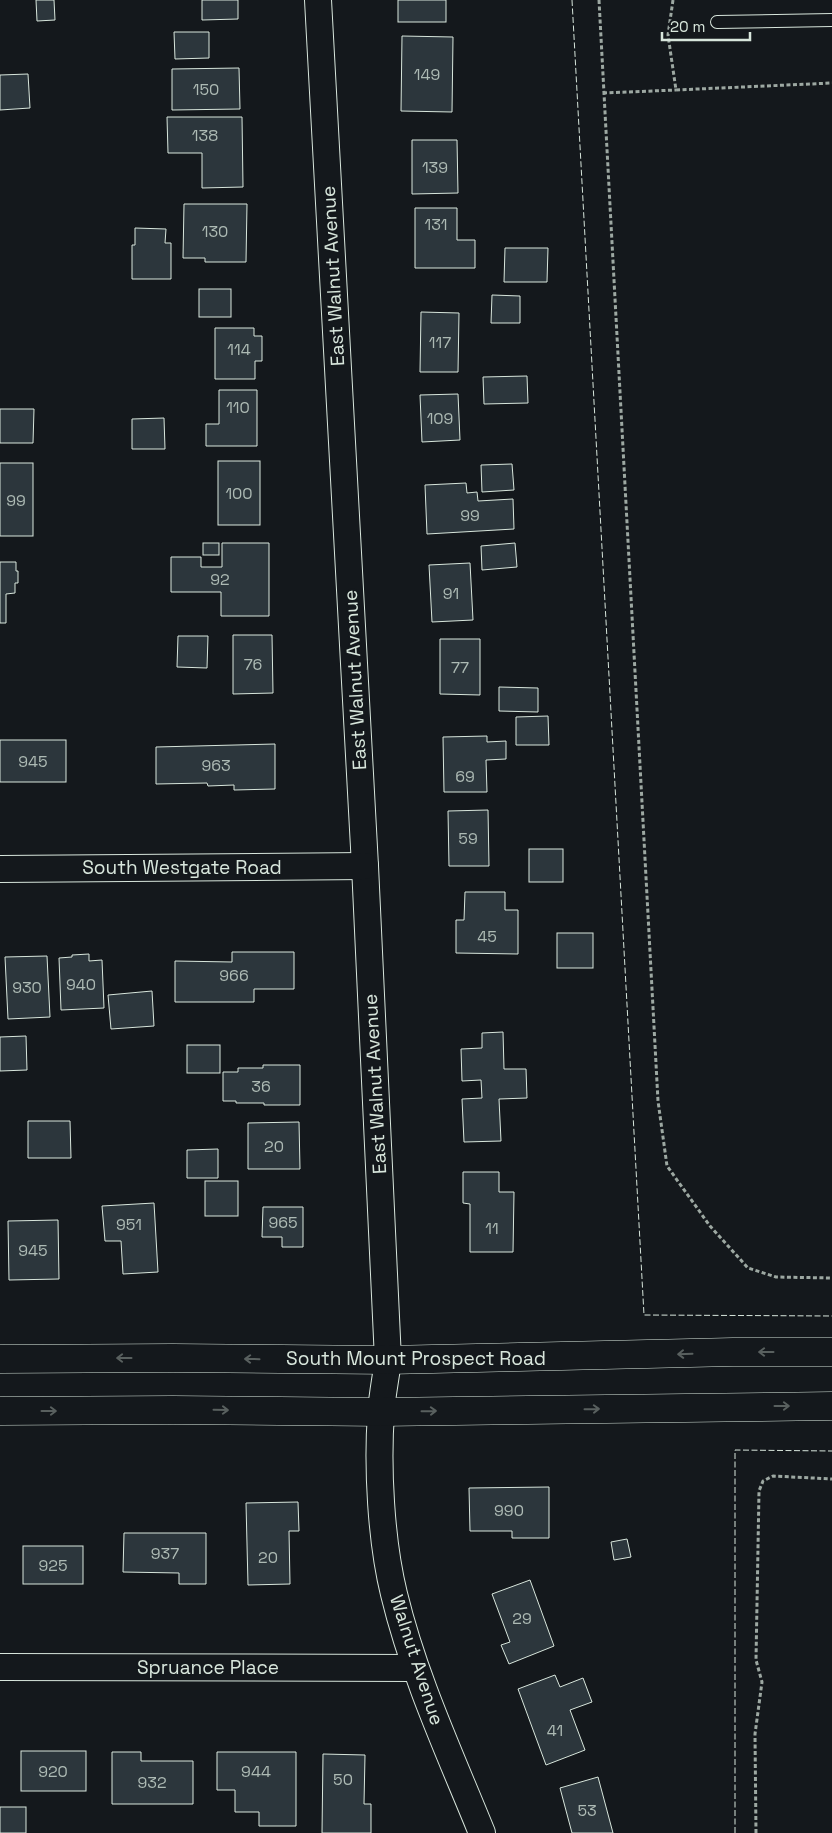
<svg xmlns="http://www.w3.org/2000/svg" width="832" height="1833" viewBox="0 0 832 1833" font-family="'Space Grotesk',sans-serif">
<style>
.building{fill:#2c363c;stroke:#d8e6dc}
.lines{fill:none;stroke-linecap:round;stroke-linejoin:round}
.lane-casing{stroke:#d8e6dc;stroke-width:14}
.street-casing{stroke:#d8e6dc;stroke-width:28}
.secondary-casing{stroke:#d8e6dc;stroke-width:29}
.path{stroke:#9da8a2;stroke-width:3;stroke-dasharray:4 2.5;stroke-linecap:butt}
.lane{stroke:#14181c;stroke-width:12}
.street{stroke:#14181c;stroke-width:26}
.secondary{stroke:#14181c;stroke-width:28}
.fence{stroke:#d8e6dc;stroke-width:1;stroke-dasharray:6 2.5;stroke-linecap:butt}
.oneway{stroke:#59605f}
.labels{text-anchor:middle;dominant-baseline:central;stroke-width:4;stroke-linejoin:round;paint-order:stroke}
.number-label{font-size:16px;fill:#adbab4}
.street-label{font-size:19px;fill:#d8e6dc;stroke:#14181c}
</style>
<rect width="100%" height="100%" fill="#14181c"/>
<g class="building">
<path d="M36,0H54L55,20L37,21Z"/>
<path d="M202,0H238V19L202,20Z"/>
<rect x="398" y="0" width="48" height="22"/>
<path d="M174,32H209V58L175,59Z"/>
<path d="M402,36L453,37L452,112L401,111Z"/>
<path d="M239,68L240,109L172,110V69Z"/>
<path d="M28,74L30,108L0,110V75Z"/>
<path d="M167,117H242L243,187L202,188V153H168Z"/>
<path d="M412,140H457L458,193L412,194Z"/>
<path d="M184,204H247L246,262H205V258H183Z"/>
<path d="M415,208H457V240H475V268H415Z"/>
<path d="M135,228L166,229L165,243H171V279H132V245H135Z"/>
<path d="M505,248H548L547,282H504Z"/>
<rect x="199" y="289" width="32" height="28"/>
<path d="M492,295L520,296V323H491Z"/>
<path d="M421,312L459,313L458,372H420Z"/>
<path d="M215,328H254V336H262V361H255V379H215Z"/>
<path d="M527,376L528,403L484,404L483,377Z"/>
<path d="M219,390H257V446H206V424H219Z"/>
<path d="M458,394L460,440L422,442L420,395Z"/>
<path d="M0,409H34L33,443H0Z"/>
<path d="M164,418L165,449H132V419Z"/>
<rect x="218" y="461" width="42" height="64"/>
<rect x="0" y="463" width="33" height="73"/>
<path d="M512,464L514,490L482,492L481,465Z"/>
<path d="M466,483L467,493L477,492L478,501L513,499L514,529L427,534L425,485Z"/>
<rect x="203" y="543" width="16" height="12"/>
<path d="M222,543H269V616H221V592H171V557H201V567H222Z"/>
<path d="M515,543L517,567L482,570L481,546Z"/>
<path d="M0,562H16V571H18V583H15V593L6,594V623H0Z"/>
<path d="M470,563L473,620L432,622L429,565Z"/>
<path d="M233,635H272L273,693L233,694Z"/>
<path d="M178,636H208L207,668L177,667Z"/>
<path d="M440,639H480V695L440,694Z"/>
<path d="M499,687L538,688V712L499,711Z"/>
<path d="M548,716L549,745H516V717Z"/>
<path d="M487,736V742L506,741V759L486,760L487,792H444L443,737Z"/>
<rect x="0" y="740" width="66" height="42"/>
<path d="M275,744V789L234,790V785L208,786L207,783L156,784V747Z"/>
<path d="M488,810L489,866H449L448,811Z"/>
<rect x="529" y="849" width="34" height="33"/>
<path d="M465,892H505V910H518V954L456,953V920H464Z"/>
<rect x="557" y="933" width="36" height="35"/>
<path d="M232,952H294V989H254V1002H175V961L232,962Z"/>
<path d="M89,954V961L102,960L104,1008L61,1010L59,958L72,957V955Z"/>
<path d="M47,956L50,1017L8,1019L5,957Z"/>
<path d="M152,991L154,1026L111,1029L108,995Z"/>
<path d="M503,1032L504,1069H526L527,1098L499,1099L501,1141L464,1142L462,1099L482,1098L481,1080L462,1081L461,1049L482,1048V1033Z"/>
<path d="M26,1036L27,1070L0,1071V1037Z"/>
<rect x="187" y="1045" width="33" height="28"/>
<path d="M263,1065H300V1105H264V1103H236V1101H223V1072H238V1068H263Z"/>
<path d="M28,1121H70L71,1158H28Z"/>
<path d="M299,1122L300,1169H248V1123Z"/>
<path d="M218,1149V1178H187V1150Z"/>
<path d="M463,1172H499V1192H514L513,1252H470V1204L463,1203Z"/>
<rect x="205" y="1181" width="33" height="35"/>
<path d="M154,1203L158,1272L123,1274L121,1241H105L102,1206Z"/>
<path d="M263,1207H303V1247H282V1237H262Z"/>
<path d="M58,1220L59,1279L9,1280L8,1221Z"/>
<path d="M549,1487V1538H512V1531H470L469,1488Z"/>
<path d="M298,1502L299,1531H289L290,1584L248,1585L246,1503Z"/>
<path d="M124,1533H206V1584H179V1573L123,1572Z"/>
<path d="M627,1539L631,1557L614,1560L611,1542Z"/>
<rect x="23" y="1546" width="60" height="38"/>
<path d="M530,1580L554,1646L509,1664L501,1645L510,1642L492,1594Z"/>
<path d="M555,1675L560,1687L583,1678L592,1702L570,1710L585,1750L546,1765L518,1689Z"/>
<rect x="21" y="1751" width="65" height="40"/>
<path d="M112,1752H141V1761H193V1804H112Z"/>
<path d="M217,1752H296V1826H259V1812H235V1790H217Z"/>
<path d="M323,1754L365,1755L364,1804H371V1833H322Z"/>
<path d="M598,1777L613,1833H572L560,1788Z"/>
<rect x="0" y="1807" width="26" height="26"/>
</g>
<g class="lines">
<defs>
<path id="lane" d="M717,22L832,20"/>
<g id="street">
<path d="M318,0L365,866L388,1360C386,1377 382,1395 381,1413C377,1467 381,1541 394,1594C414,1677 450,1754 482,1833"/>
<path d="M0,869L365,866"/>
<path d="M0,1667L415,1668"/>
</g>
<g id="secondary">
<path d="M0,1359L173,1358L388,1360L733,1352H832"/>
<path d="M0,1411L173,1410L381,1412L832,1406"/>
</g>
</defs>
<use href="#lane" class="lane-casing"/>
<use href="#street" class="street-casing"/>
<use href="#secondary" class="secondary-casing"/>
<g class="path">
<path d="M599,0L658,1101L667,1166L710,1226L748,1268L776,1277L832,1278"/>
<path d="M673,0L668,35L676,90L832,83"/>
<path d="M603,93L676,90"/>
<path d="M756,1833L755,1734L762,1682L756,1660L759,1491L763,1481L773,1476L832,1479"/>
</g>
<use href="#lane" class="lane"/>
<use href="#street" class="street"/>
<use href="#secondary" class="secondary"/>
<g class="fence">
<path d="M572,0L644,1315L832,1316"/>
<path d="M735,1833V1450L832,1451"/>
</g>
</g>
<defs><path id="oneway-shaft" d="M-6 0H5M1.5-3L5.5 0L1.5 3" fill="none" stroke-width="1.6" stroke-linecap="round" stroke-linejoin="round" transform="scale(1.25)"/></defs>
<g class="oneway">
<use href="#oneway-shaft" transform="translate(766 1352) rotate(180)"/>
<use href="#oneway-shaft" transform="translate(685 1354) rotate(178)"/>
<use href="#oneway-shaft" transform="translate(124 1358) rotate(180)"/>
<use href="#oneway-shaft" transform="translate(252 1359) rotate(-179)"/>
<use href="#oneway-shaft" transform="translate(782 1406)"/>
<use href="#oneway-shaft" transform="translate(592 1409) rotate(-1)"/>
<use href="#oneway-shaft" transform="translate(221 1410) rotate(1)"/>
<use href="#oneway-shaft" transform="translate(49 1411)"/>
<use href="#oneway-shaft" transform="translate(429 1411) rotate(-1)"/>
</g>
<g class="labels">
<g class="number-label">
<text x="427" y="74">149</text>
<text x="206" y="89">150</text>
<text x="205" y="135">138</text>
<text x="435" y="167">139</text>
<text x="436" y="224">131</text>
<text x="215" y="231">130</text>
<text x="440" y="342">117</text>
<text x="239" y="349">114</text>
<text x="238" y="407">110</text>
<text x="440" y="418">109</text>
<text x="239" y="493">100</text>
<text x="16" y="500">99</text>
<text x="470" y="515">99</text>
<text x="220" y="579">92</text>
<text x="451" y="593">91</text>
<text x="253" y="664">76</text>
<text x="460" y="667">77</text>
<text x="33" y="761">945</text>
<text x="216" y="765">963</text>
<text x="465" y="776">69</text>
<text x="468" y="838">59</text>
<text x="487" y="936">45</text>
<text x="234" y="975">966</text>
<text x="81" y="984">940</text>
<text x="27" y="987">930</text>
<text x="261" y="1086">36</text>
<text x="274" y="1146">20</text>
<text x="283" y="1222">965</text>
<text x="129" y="1224">951</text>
<text x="492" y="1228">11</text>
<text x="33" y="1250">945</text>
<text x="509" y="1510">990</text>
<text x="165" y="1553">937</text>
<text x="268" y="1557">20</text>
<text x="53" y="1565">925</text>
<text x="522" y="1618">29</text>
<text x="555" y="1730">41</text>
<text x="53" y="1771">920</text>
<text x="256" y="1771">944</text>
<text x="343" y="1779">50</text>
<text x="152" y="1782">932</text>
<text x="587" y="1810">53</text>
</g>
<g class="street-label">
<text transform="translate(333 276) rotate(-93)">East Walnut Avenue</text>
<text transform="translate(355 680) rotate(-93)">East Walnut Avenue</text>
<text x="182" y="867">South Westgate Road</text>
<text transform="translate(375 1084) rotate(-93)">East Walnut Avenue</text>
<text x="416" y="1358">South Mount Prospect Road</text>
<text transform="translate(417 1660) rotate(72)">Walnut Avenue</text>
<text x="208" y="1667">Spruance Place</text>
</g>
</g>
<path d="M662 32v8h88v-8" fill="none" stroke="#d8e6dc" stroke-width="2.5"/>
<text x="670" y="32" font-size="15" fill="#d8e6dc" stroke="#14181c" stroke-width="4" paint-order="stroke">20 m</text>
</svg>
